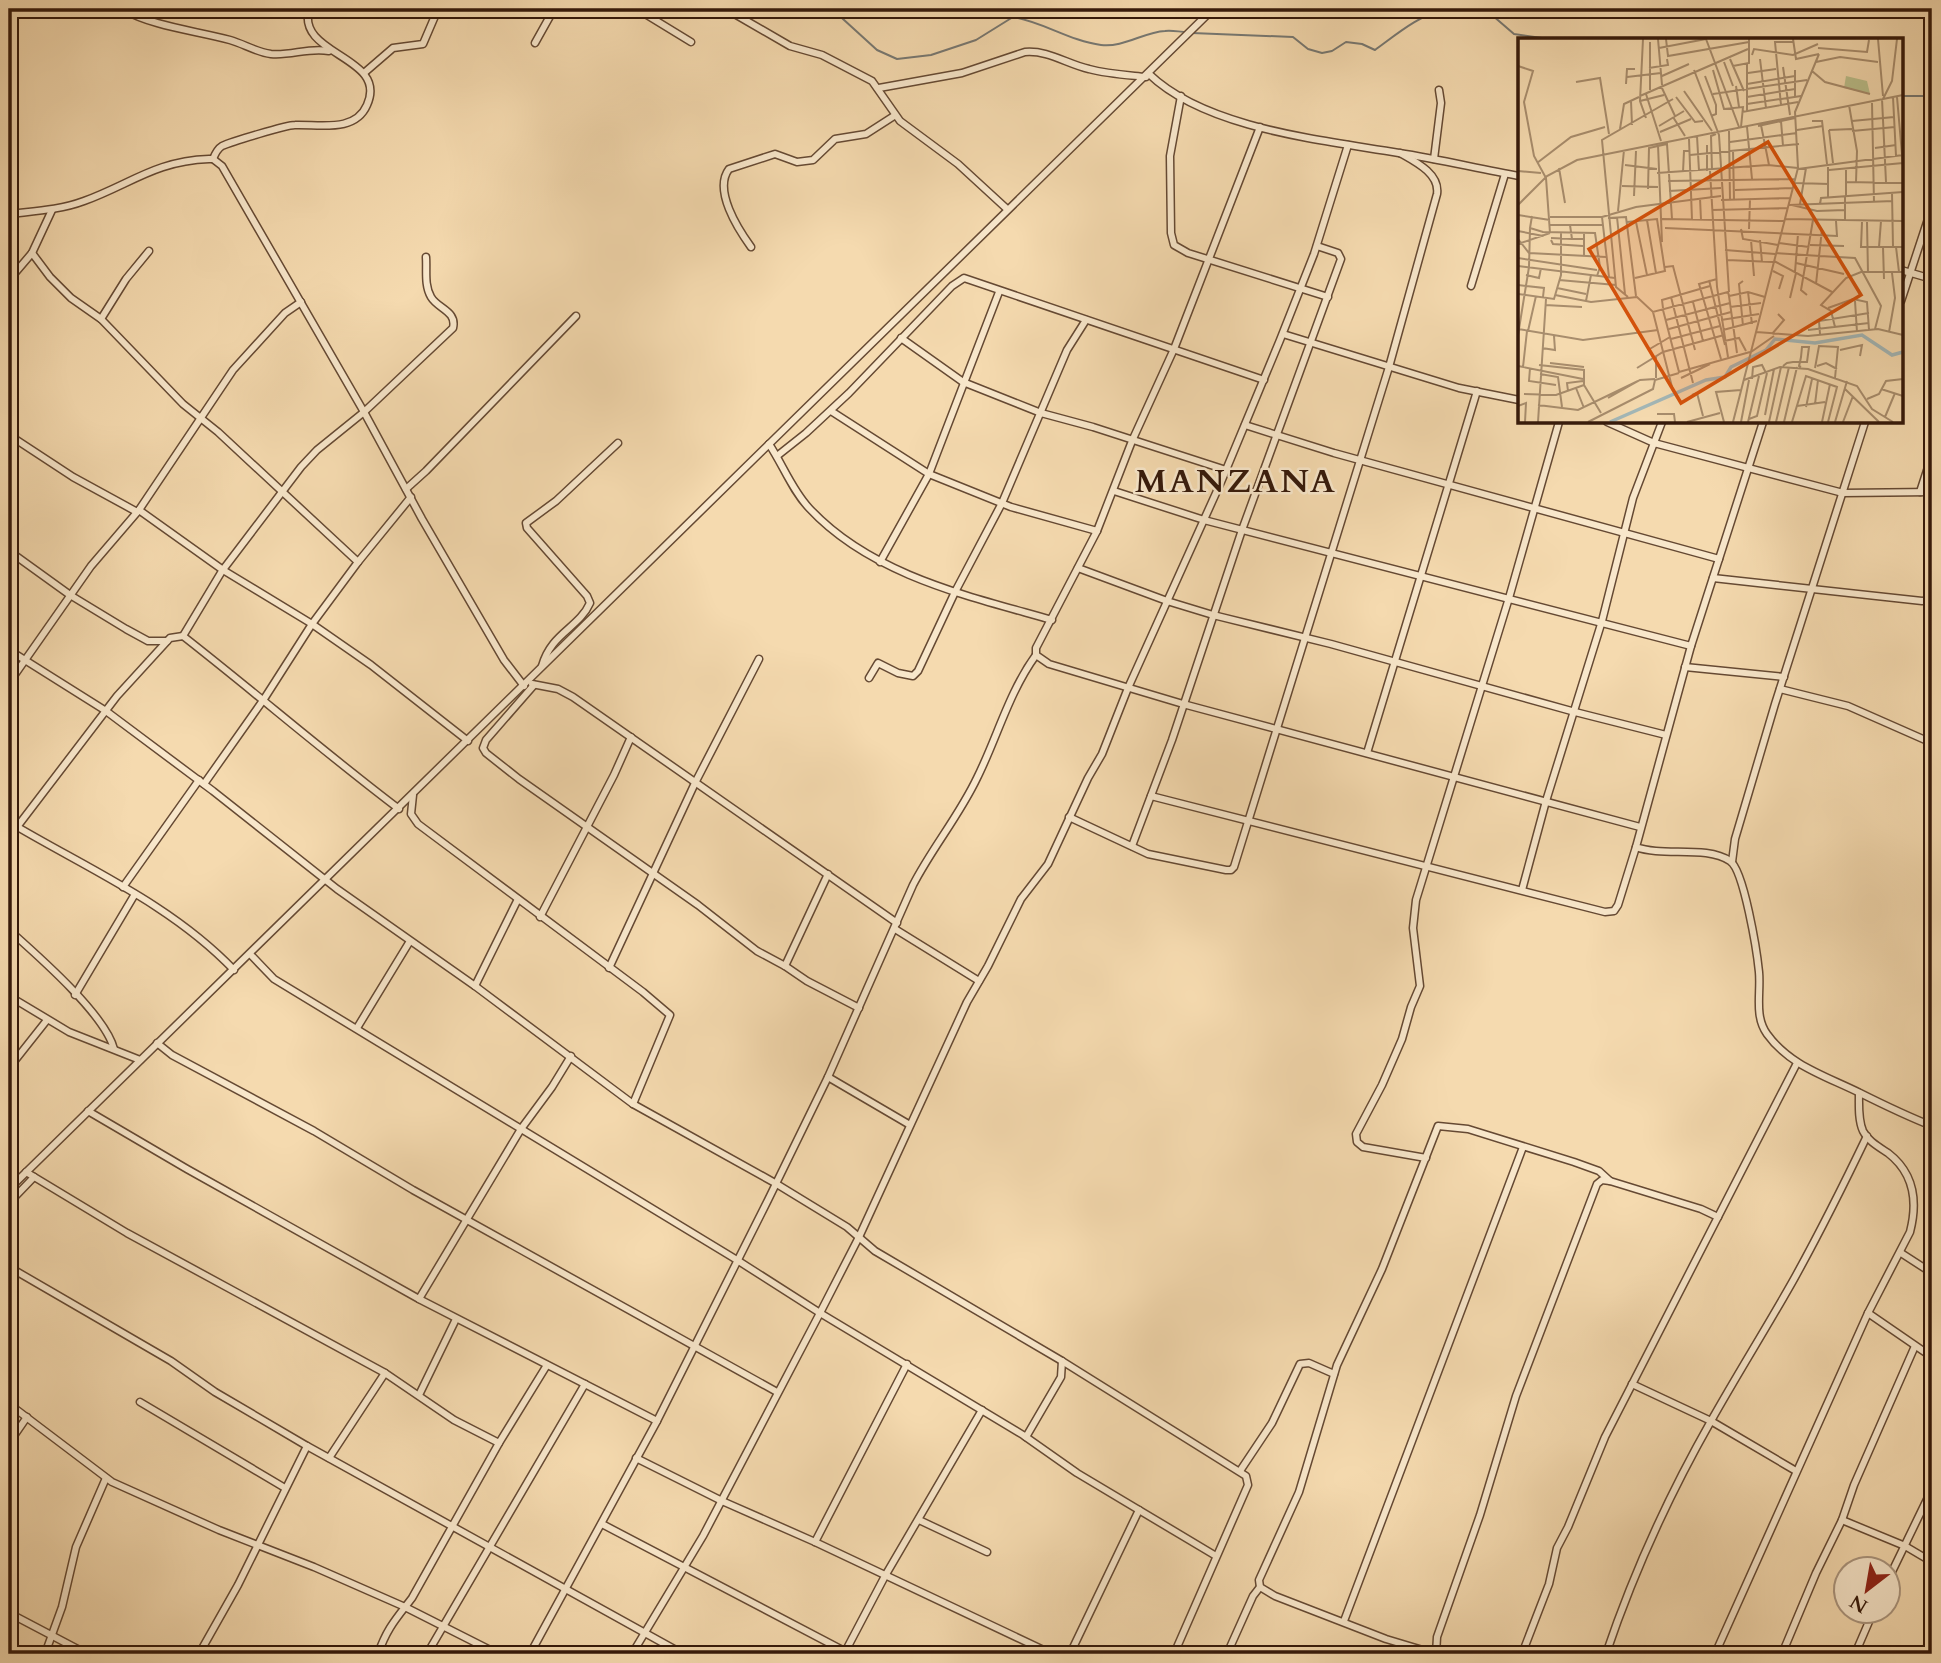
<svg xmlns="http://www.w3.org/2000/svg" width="1941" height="1663" viewBox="0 0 1941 1663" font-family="Cardo,serif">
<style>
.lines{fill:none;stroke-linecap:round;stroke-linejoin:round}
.stream{stroke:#777872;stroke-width:2}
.minor-casing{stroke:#654933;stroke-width:9}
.minor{stroke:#f8e7cb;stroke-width:6}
.labels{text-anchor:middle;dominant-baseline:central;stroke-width:5;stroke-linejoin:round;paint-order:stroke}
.district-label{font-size:33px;font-weight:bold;letter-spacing:2px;fill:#35190a;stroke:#f8e7cb}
.inset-river{fill:none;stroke:#a3b7b7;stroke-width:3.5}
.inset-road{fill:none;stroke:#a88d6d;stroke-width:2}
.view{fill:#d6530c;fill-opacity:0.15;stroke:#d6530c;stroke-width:3.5}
.inset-edge{fill:none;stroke:#35190a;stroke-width:3.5}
</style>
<rect width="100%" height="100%" fill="#f5daaf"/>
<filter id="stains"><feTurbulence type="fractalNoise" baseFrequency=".00286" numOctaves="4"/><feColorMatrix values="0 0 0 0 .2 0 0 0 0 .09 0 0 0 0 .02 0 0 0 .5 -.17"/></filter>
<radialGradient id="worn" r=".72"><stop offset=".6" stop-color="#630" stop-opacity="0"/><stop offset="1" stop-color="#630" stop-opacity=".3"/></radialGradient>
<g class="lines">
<g class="stream">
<path d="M832,9L877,50L897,59L931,55L976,40L1013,17C1043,22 1070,41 1101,45C1123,48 1144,32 1165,31C1172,30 1180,32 1187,32"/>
<path d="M1485,9L1514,34L1556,40"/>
<path d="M1192,33L1293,37L1308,49L1322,53L1332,51L1346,42L1362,44L1375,50C1397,34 1419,15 1446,9"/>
<path d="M1901,96H1924L1932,93"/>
</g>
<defs>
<g id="minor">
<path d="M122,9C155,27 193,30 230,40C244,44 256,52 271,54C291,56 309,47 329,51"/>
<path d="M637,9L691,42"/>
<path d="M726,9L790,46L822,55L872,81L900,121L958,164L1007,209"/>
<path d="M1792,9L1823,14"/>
<path d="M535,43L554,9"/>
<path d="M364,73L393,48L423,44L438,9"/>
<path d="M1149,74C1206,129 1323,140 1399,153C1439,159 1479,169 1519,176"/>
<path d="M879,88L962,73L1025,52C1048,50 1067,64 1089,69C1108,74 1127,75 1146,77"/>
<path d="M1181,96L1170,156L1171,233L1174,245L1188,253L1328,297"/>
<path d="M1260,127L1174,349L1132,441L1097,531L1036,648V655L1049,664L1183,704L1640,827"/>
<path d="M213,159C215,154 217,149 222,146C231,142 286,125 295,125C319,124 355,133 367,105C389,56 296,56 309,9"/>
<path d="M1434,159L1441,103L1439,90"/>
<path d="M9,214C35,211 60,210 84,201C131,184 155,161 209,159H213L222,166L364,412L422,519L504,660L524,686"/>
<path d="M751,247C738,229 713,190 729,169L775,154L797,162L813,160L835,139L866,134L894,116"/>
<path d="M32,253L50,277L71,298L101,319L183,404L218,432L358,562"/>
<path d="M1901,270L1932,279"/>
<path d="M9,280L32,253L52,210"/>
<path d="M1471,286L1505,174"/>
<path d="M1901,301L1932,207"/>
<path d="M101,319L126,279L149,251"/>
<path d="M1283,334L1459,388L1519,400"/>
<path d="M901,338L963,382L1041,413L1093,427L1226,470"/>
<path d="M831,411L929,474L1011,507L1097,531"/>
<path d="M1607,422L1654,443L1843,493L1932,492"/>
<path d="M1763,422L1691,646L1636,847C1663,857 1706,845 1730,861C1744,870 1757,952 1759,972C1761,993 1754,1016 1767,1034C1790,1066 1826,1076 1860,1093C1884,1105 1907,1116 1932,1126"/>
<path d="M1245,425L1334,453L1719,559"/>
<path d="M9,435L73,477L137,512"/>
<path d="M769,444C783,465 792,490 809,508C871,575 968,596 1052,620"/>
<path d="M777,456L806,433L849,393L952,286L964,278L1264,380"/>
<path d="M406,489L426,471L576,316"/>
<path d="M1114,491L1204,520L1691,646"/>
<path d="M1920,492L1932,455"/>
<path d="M139,510L223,570L312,624L371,665L468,741"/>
<path d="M9,551L70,595L126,629L148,641H167"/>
<path d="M880,562L929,474L999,292"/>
<path d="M1078,568L1167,601L1213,615L1331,644L1575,712L1666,735"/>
<path d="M1713,578L1922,601L1932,600"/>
<path d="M183,636L222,571L301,467L317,450L364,412L453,328C457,311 438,309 431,297C424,285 427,270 426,257"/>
<path d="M9,650L106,711L213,791L337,889L475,986L633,1104L775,1183L847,1227L875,1251L1062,1361L1246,1476L1248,1485L1174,1654"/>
<path d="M542,666C551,633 579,628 590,603L587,596L527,528L526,523L556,501L618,443"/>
<path d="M1685,667L1784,677"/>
<path d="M869,678L878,663L898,673L913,676L918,671L955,592L1002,503L1067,350L1086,320"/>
<path d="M9,683L91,566L139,510L233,370L285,313L301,302"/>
<path d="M532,684L558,689L573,697L897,923"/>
<path d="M534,685L486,740L483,748L486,753L519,779L698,905L757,951L785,966L807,981L859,1008"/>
<path d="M1780,689L1848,706L1932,743"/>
<path d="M1367,753L1477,391"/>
<path d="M204,784L264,699L312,624L358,562L411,497"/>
<path d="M413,795L411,814L418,824L643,992L670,1015L633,1104"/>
<path d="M1151,796L1605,912L1614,911L1618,905L1636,847"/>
<path d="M1069,817L1148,854L1226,870H1231L1234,867L1389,367L1437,194C1440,174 1416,162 1400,153"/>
<path d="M9,822C86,868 171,904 234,970"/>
<path d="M17,827L117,696L170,638L183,636C256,693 325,753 399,809"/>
<path d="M1132,846L1172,740L1242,530L1341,259L1338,253L1317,246"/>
<path d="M1732,862L1735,839L1775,704L1865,422"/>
<path d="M123,887L199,780"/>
<path d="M1522,890L1546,801L1602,621L1633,498L1662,422"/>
<path d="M540,917L614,775L631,737"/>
<path d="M895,929L979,981"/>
<path d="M9,930C37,955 105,1014 114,1049"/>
<path d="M250,954L274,979L737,1260L820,1313L1023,1435L1077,1473L1216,1556"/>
<path d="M785,966L828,874"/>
<path d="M609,968L695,783L759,659"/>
<path d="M475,986L518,899"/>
<path d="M75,995L135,894"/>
<path d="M9,996L69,1032L140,1060"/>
<path d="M357,1028L410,941"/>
<path d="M157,1043L172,1055L314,1131L413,1190L777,1392"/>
<path d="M9,1068L47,1020"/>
<path d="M828,1077L910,1125"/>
<path d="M88,1111L187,1169L419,1299L657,1421"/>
<path d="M1426,1158L1363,1147L1357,1142L1356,1134L1382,1085L1402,1039L1411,1007L1420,986L1413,928L1416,900L1509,598L1559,422"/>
<path d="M26,1172L127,1233L385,1373L454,1420L499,1443"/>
<path d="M9,1189L1213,9"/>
<path d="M9,1203L34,1177"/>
<path d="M1901,1253L1932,1273"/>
<path d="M9,1267L171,1361L215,1392L307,1446L683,1654"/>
<path d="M419,1299L521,1129L552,1087L571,1056"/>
<path d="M1868,1313L1932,1357"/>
<path d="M1632,1384L1711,1421L1796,1471"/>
<path d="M419,1395L456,1319"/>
<path d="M140,1402L285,1488"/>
<path d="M9,1404L112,1482L219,1530L314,1567L405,1607L498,1654"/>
<path d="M1026,1437L1061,1377L1062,1361"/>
<path d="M9,1443L27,1417"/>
<path d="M329,1458L385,1373"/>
<path d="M636,1458L722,1501L815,1542L1052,1654"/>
<path d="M1240,1471L1272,1423L1300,1364L1309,1363L1334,1374"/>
<path d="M919,1520L987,1552"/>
<path d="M1842,1520L1905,1546L1932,1562"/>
<path d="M602,1524L850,1654"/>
<path d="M815,1542L907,1364"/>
<path d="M1888,1580L1932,1489"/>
<path d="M9,1613L87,1654"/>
<path d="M1344,1621L1523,1147"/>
<path d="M45,1654L62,1607L76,1547L106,1478"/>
<path d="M199,1654L238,1585L307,1446"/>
<path d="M378,1654C387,1628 396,1619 412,1598L499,1443L547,1365"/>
<path d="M427,1654L585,1384"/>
<path d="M530,1654L657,1421L768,1200L828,1077L913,885C932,848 959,816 977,778C997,738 1009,692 1036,655"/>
<path d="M632,1654L703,1536L820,1313L859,1237L967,1002L988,966L1021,899L1048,864L1088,778L1102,754L1128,688L1221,482L1280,340L1314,254L1348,145"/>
<path d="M844,1654L885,1576L982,1410"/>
<path d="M1070,1654L1139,1510"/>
<path d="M1227,1654L1253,1596L1260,1587"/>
<path d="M1436,1654L1386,1639L1275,1596L1260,1587L1259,1580L1299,1492L1337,1365L1382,1269L1438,1126L1468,1129L1574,1162L1599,1171L1610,1181"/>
<path d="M1436,1654L1437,1637L1480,1515L1516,1396L1597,1184L1602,1180L1610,1181L1701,1209L1718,1217"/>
<path d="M1522,1654L1549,1584L1557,1548L1568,1527L1605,1437L1797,1063"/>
<path d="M1606,1654C1633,1574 1669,1495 1711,1421C1738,1373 1767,1327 1794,1279C1820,1232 1844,1184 1867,1136"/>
<path d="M1715,1654L1868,1313L1910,1232C1918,1201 1914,1173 1888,1153C1879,1147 1868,1141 1863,1131C1858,1120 1859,1105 1859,1093"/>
<path d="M1782,1654L1816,1573L1842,1520L1854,1485L1915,1346"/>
<path d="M1855,1654L1874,1610"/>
<path d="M1924,1654L1932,1634"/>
</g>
</defs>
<use href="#minor" class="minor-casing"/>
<use href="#minor" class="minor"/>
</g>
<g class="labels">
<g class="district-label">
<text x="1236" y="481">MANZANA</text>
</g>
</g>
<g transform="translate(1518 38)">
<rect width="385" height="385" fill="#f5daaf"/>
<path d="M328,38L349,43L352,56L326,50Z" fill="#bbc08c"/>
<path class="inset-river" d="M92,384L188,342L207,339L213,329L248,312L257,301L297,305L344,297L374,317L385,314"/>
<path class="inset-road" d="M125,1L122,63L128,80M140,1L144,47M148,1L150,18L231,4M188,1L221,89M275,1L278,21L301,16M360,1L365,58M141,10L188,1M300,10L349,14L351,2M234,17L236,11L275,17L300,6M212,21L226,53M242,21L248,70M206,24L215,48M298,24L322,19L360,24M0,28L15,33L6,64L16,118L28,140L32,195M215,28L231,25V1M265,29L272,77M131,30L150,27L149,21M176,32L201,97L211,254M195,32L206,71L225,69L223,89M277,32V58M294,33L307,44L352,56M230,35L258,31M144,38L171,26M187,38L198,67V76L193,78M109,39L143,35M58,44L82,40L91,96M108,46L109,31H117M229,46L277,38M143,48L157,78M218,48L221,69M132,52V4M166,53L194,93M128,56L143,103M195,56L289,42M122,58L230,11M158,59L177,84L185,83M229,59L277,51M375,59L378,118M379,59L385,128M364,61L368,144M365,61L374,43L379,1M113,63L114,87M122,63L146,57M354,65L356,165M229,66L283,58M263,67L257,4H275M331,67L339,113L338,144M229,73V25M224,74L280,64M155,79L167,98M263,83L265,108M294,83H304L309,126M334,83L376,79M243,87L251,127M141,88L166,73M240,88L277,80M229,89L234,141M102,91L106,66L121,59M279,92L305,88M311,92L315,125M311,92L334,91M211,93L212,162M334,93L377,89M142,94L173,81M179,98L181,133M171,101L174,182M212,104L279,95M140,107L144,204M189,107V133M357,110L378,107M215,112L216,162M172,117L281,106M19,125L53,99L87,89M107,127L139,131M41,130L47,165M280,131L385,117M194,132L193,98L198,96M311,132L385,125M0,133L23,135M192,133L199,249L210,319M165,134L166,113H172M139,135L250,127L280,130M150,143L277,141M328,144L385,145M277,145L311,146M104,148L140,149M130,151L131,110L149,106L154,181M217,152L275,150M151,153L203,150M374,155L375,209M116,158L118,113M328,159V130M182,160L183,182M310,160V129M203,162L273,160M282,166L288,130M302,166L303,160L385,154M0,167L29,138L59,122L385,57M271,167L375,163M274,167L299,173L327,172M194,172L270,170M100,173L106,112M0,177L32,182M14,178L12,190L25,194L77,195L82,229L79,238M32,179H84M84,179L118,169L203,158M84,179L91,239M99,179L107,256M90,180L108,179L118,258M144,181L267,183M267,181L385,183M129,182L138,235M327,183V159M109,184L139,181L147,233L117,240M118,184L129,237M344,184L343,209H385M349,184L350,235M32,187H84M52,187L54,201H65M147,190L319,198L318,183M223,191L225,201L260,207M231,191L232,161M0,193L25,198M66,194V219M33,200L54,201M0,201L11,215L88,219M33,202L35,206L65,208M233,202L236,238M242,202L244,224M261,205L291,209M0,206L32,195M292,207L326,208M361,209L363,183M365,209L366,241M378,209L381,234M207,212L257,216M258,215L302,218M302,218L337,220L363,268L357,291M0,220L79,232M209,222L255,224M256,223L314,254M278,225L326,236M0,228L97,240M11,229L12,190M147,229L155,228L177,312M255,233L265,238L261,251M277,234L280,196M8,237L21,240L23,230M199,241L181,246L203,321M41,242L98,247M191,242L207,307M298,246L304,191M0,247L26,250L25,259M39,250L68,256M230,254L234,286M0,256L36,261L43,237V195M37,257L73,264L119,259L135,274L210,254L211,258L230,254L247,259M289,257L283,252L295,182M211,258L219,315M110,259L98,249L84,102L155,61M153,259L175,345M272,260L278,235M68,263L73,237M337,263L339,294M175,264L185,303M27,267L64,269M212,269L243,265M145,270L144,262L192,248M310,270L335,261L349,264L351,292M145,272L161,334L232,314M135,274L155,353M148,282L212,265M203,282L241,276M225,288L221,246L225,243M317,289L313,273L303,267L328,240L343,234H385M0,291L65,302L140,292M151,291L213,274M205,292L239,283M290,292L351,285M10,293L18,258M238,294L290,298L360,291L385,297M371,294L377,260L374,235M254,296L266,282L260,276M302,296L301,283L351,275M0,297L11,229M153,301L202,288M206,303L221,300L228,313M24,310L37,312L36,298M130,312L152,299M322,312L344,307L342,318M233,314L256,298M32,325L66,329M21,327L66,332V347L83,375M0,328L65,341M265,328L269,325L275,324H289L291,309H284L283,319L282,324L281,328L283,329M299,328L308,325L319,331M5,329L9,293M12,330L11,343L38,347M119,330L145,314L206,297M297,330L301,308L320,309L317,340M22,336L40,339L44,369M138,340V318M163,340L192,326M234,341L235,329L244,327L248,335M226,342L262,329L290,331L339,348L354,371L375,384M58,350L66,370M327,351L361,384M363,351L385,358M50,353L49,345L65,343M6,356L38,357L66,347M174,357L179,355L185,378M90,360L122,342L137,341M349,361L361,356L368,343L385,341M297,366L300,342M20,367L60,372L120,343M0,368L8,365L7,384M279,368L307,364M288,369L294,341M139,376H156L157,384M247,377L256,331M367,379L377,355M231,381L239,378L249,335M20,384L28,261M70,384L135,351L137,342L161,335M169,384L202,375M206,384L198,354L223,352M215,384L280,130L277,74L301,16M223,384L231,342M230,384L241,338M251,384L263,329M258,384L271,329M266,384L279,329M274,384L288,338L319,349L310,384M304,384L312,346M317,384L329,343M325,384L335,358"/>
<path class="view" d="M250,104L343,257L163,365L71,211Z"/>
<rect width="385" height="385" class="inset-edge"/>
</g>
<rect width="1941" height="1663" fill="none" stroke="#f5daaf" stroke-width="35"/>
<rect x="10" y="10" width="1920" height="1642" fill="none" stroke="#35190a" stroke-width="3.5"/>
<rect x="18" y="18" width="1906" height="1628" fill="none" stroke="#35190a" stroke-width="2"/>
<g transform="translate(1867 1590) rotate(211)"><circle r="33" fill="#f8e7cb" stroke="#aa957e" stroke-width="2"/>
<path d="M0-5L12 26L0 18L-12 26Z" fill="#8f2418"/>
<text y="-10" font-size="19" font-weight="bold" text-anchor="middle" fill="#35190a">N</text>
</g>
<rect width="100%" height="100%" filter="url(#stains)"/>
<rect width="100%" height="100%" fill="url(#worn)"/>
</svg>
